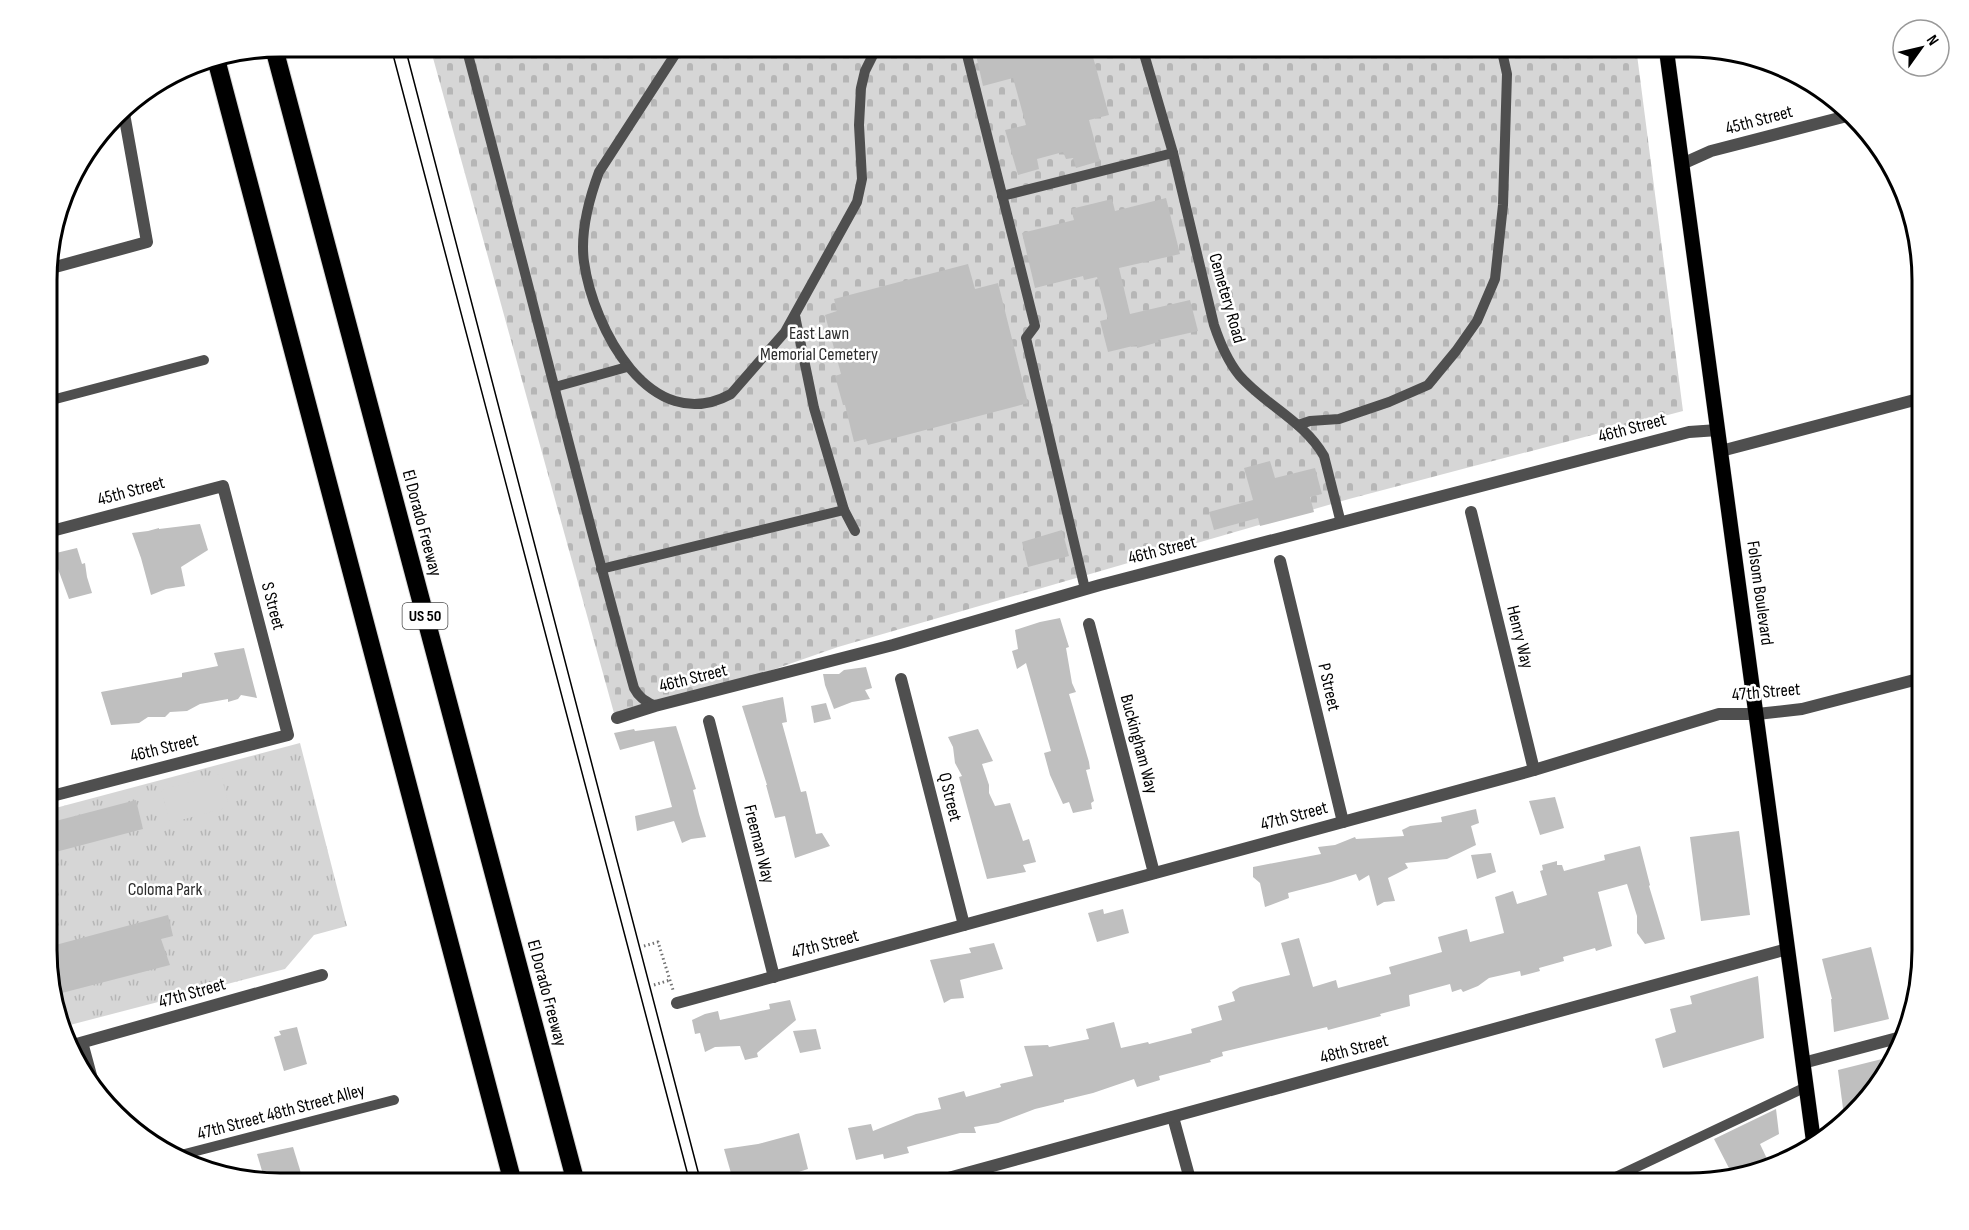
<svg xmlns="http://www.w3.org/2000/svg" width="1969" height="1230" viewBox="0 0 1969 1230" font-family="'Sofia Sans Condensed',sans-serif">
<style>
.grass{fill:url(#grass-tufts)}
.cemetery{fill:url(#cemetery-stones)}
.garden{fill:#d6d6d6}
.building{fill:#bfbfbf}
.lines{fill:none;stroke-linecap:round;stroke-linejoin:round}
.primary-casing{stroke:#dbdbdb;stroke-width:16}
.motorway-casing{stroke:#dbdbdb;stroke-width:20}
.path{stroke:#717171;stroke-width:3;stroke-dasharray:1.5 3;stroke-linecap:butt}
.service{stroke:#4f4f4f;stroke-width:10}
.minor{stroke:#4f4f4f;stroke-width:12}
.primary{stroke:#000;stroke-width:15}
.motorway{stroke:#000;stroke-width:18}
.tram{stroke:#000;stroke-width:1.5}
.labels{text-anchor:middle;dominant-baseline:central;stroke-width:5;stroke-linejoin:round;paint-order:stroke}
.shield{fill:#fff;stroke:#4c4c4c;stroke-width:1.5}
.shield-label{font-size:16px;font-weight:bold;fill:#000}
.street-label{font-size:18px;fill:#000;stroke:#fff}
.park-label{font-size:18px;fill:#2d2d2d;stroke:#fff}
.rim{fill:none;stroke:#000;stroke-width:3}
</style>
<defs>
<pattern id="grass-tufts" width="24" height="20" patternUnits="userSpaceOnUse" patternTransform="scale(1.5)"><rect width="24" height="20" fill="#d6d6d6"/><path d="M3 7l-1-3M5 7V3M7 7l1-3M15 17l-1-3M17 17v-4M19 17l1-3" fill="none" stroke="#b6b6b6"/></pattern>
<pattern id="cemetery-stones" width="16" height="16" patternUnits="userSpaceOnUse" patternTransform="scale(1.5)"><rect width="16" height="16" fill="#d6d6d6"/><path d="M2 7V4a2 2 0 0 1 4 0v3zM10 15v-3a2 2 0 0 1 4 0v3z" fill="#b6b6b6"/></pattern>
</defs>
<rect width="100%" height="100%" fill="#fff"/>
<path class="grass" d="M300,743L347,926L314,935L285,969L66,1026L48,980V810Z"/>
<path class="cemetery" d="M430,47H1636L1683,411L1349,499L838,647L617,724Z"/>
<path class="garden" d="M221,774L229,807L170,823L161,790Z"/>
<g class="building">
<path d="M974,46H1090L1109,115L1089,120L1100,161L1076,168L1073,158L1066,159L1063,152L1037,159L1039,169L1018,175L1005,130L1026,125L1013,78L983,86Z"/>
<path d="M1166,198L1180,254L1119,268L1130,314L1190,300L1198,331L1158,340L1159,342L1137,348V345L1108,352L1100,321L1108,319L1097,277L1084,280L1083,276L1035,288L1022,233L1074,220L1071,209L1112,199L1115,211Z"/>
<path d="M968,264L975,289L998,283L1028,403L868,445L866,439L854,442L845,405H843L835,376L841,374L825,315L837,311L834,299Z"/>
<path d="M1270,461L1275,478L1315,468L1322,494L1310,497L1314,512L1260,526L1258,518L1214,530L1209,512L1253,500L1244,468Z"/>
<path d="M200,524L208,550L181,567L185,586L166,589L151,595L141,558L132,533L148,531L159,528V529Z"/>
<path d="M1062,530L1069,556L1028,567L1022,542Z"/>
<path d="M77,548L82,564L85,563L87,577L92,593L69,599L58,569L56,553Z"/>
<path d="M1060,618L1069,647L1066,648L1072,683L1076,692L1069,694L1089,762L1090,769L1086,770L1094,801L1091,803L1092,809L1073,813L1069,802L1063,804L1050,775L1044,753L1051,751L1026,663L1017,669L1012,651L1018,649L1015,630L1040,622Z"/>
<path d="M244,648L257,698L241,695L238,699L228,702V699L200,704L187,711L170,712L165,717H148L139,723L111,725L101,692L182,677V673L218,666L214,653Z"/>
<path d="M866,667L872,688L865,690L870,699L852,702L834,709L825,685L823,674H839L844,670Z"/>
<path d="M783,697L787,722L782,723L801,792L806,791L816,834L822,833L830,846L795,858L785,816L775,818L766,785H767L742,706Z"/>
<path d="M826,703L831,719L814,723L811,706Z"/>
<path d="M676,726L696,789L693,790L699,814L706,837L691,839L682,843L674,821L637,831L635,816L672,807L654,741L620,750L614,733L634,729L635,731Z"/>
<path d="M978,729L993,761L982,764L989,785V793L995,806L1010,803L1023,841L1029,839L1036,862L1023,865L1026,872L987,879L959,777L962,776L955,763L953,747L948,737Z"/>
<path d="M1555,797L1564,828L1540,835L1529,801Z"/>
<path d="M136,800L143,829L48,854V823Z"/>
<path d="M1476,809L1479,823L1471,826L1476,845L1447,859L1405,863L1408,868L1388,878L1395,901L1384,902L1377,906L1369,875L1359,881L1356,874L1331,882L1288,893L1289,898L1265,907L1260,883L1253,877V867L1321,854L1318,847L1335,845L1355,837L1356,839L1404,836L1402,830L1410,826L1442,822L1441,817Z"/>
<path d="M1739,831L1750,915L1701,921L1690,837Z"/>
<path d="M1640,846L1650,885L1649,886L1665,939L1645,944L1637,933V916L1627,884L1598,892L1612,946L1596,951L1595,948L1563,957L1564,961L1539,968L1540,971L1521,976L1520,971L1489,978L1478,986L1463,992L1461,989L1452,992L1450,984L1409,995L1410,1006L1380,1014L1381,1016L1328,1030L1327,1027L1222,1052L1223,1056L1210,1060L1211,1062L1159,1076L1160,1080L1137,1087L1134,1079L1093,1093L1064,1100V1102L1035,1109L998,1123L974,1127L976,1133H960L907,1147L909,1153L884,1159L883,1154L856,1160L848,1128L871,1124L873,1131L916,1114L941,1109L938,1098L964,1091L966,1097L1001,1087L1000,1084L1033,1076L1024,1046L1048,1045L1049,1047L1089,1039L1086,1029L1114,1022L1121,1048L1148,1042L1149,1044L1192,1033L1191,1029L1222,1020L1218,1006L1235,1001L1232,992L1240,987L1290,975L1281,943L1299,938L1313,987L1336,980L1338,988L1391,974L1389,967L1442,952L1438,937L1467,929L1470,942L1504,933L1495,897L1513,891L1517,904L1547,895L1540,871L1543,870L1542,865L1557,861V865H1562L1564,871L1605,860L1604,855Z"/>
<path d="M1491,853L1496,872L1477,879L1471,855Z"/>
<path d="M1103,909L1104,914L1123,909L1129,933L1097,942L1088,913Z"/>
<path d="M168,915L173,936L161,939L170,965L54,995L48,980V947Z"/>
<path d="M994,943L1003,969L960,980L964,998L951,999L944,1003L930,960L971,953L969,948Z"/>
<path d="M1871,947L1889,1019L1834,1032L1831,999H1832L1822,959Z"/>
<path d="M1758,976L1764,1038L1663,1068L1655,1039L1676,1032L1670,1009L1692,1004L1690,996Z"/>
<path d="M790,1000L796,1020L757,1053L758,1057L745,1060L740,1046L715,1047L705,1052L700,1033L695,1034L692,1020L705,1014L718,1011L720,1020L770,1009L769,1004Z"/>
<path d="M297,1027L307,1064L284,1071L274,1037L281,1035L279,1031Z"/>
<path d="M816,1029L821,1049L800,1053L793,1031Z"/>
<path d="M1882,1059L1886,1074L1883,1079L1844,1116L1838,1070Z"/>
<path d="M1776,1109L1779,1134L1760,1144L1769,1163L1732,1174L1714,1139Z"/>
<path d="M799,1133L808,1169L783,1177L782,1172L733,1180L724,1149L758,1144Z"/>
<path d="M293,1147L304,1183L265,1181L257,1154Z"/>
</g>
<g class="lines">
<defs>
<path id="primary" d="M1666,47L1814,1145"/>
<g id="motorway">
<path d="M274,48L576,1183"/>
<path d="M216,59L513,1183"/>
</g>
</defs>
<use href="#primary" class="primary-casing"/>
<use href="#motorway" class="motorway-casing"/>
<g class="path">
<path d="M644,946L658,942L673,990"/>
<path d="M654,985L670,980"/>
</g>
<g class="service">
<path d="M466,47C523,260 575,475 634,688C639,698 646,701 655,706"/>
<path d="M680,47L599,172C589,199 580,233 584,262C593,327 650,438 731,394L785,332L857,202L862,179L859,125L861,88L865,71L877,47"/>
<path d="M965,47L1035,326L1026,338L1085,589"/>
<path d="M1142,47L1173,153L1214,325C1220,343 1227,360 1239,375C1265,405 1304,421 1324,456L1341,523"/>
<path d="M1002,196L1173,153"/>
<path d="M795,316L814,408L844,510L855,531"/>
<path d="M555,387L627,367"/>
<path d="M48,401L204,360"/>
<path d="M1298,425L1310,421L1339,419L1389,402L1428,385L1456,351L1477,321L1495,279L1503,205L1507,74L1501,47"/>
<path d="M601,569L844,510"/>
<path d="M83,1042L96,1090"/>
<path d="M177,1156L394,1100"/>
<path d="M1603,1183L1806,1087"/>
</g>
<g class="minor">
<path d="M1682,164L1711,151L1847,116"/>
<path d="M48,269L147,242L123,108"/>
<path d="M1721,451L1922,398"/>
<path d="M1471,512L1534,770"/>
<path d="M48,532L223,486L288,735L48,797"/>
<path d="M1280,561L1343,822"/>
<path d="M1089,624L1154,873"/>
<path d="M901,679L964,925"/>
<path d="M617,718L655,706L893,645L1100,585L1689,432L1718,430"/>
<path d="M709,721L774,977"/>
<path d="M677,1003L1534,770L1719,714H1757L1802,709L1922,678"/>
<path d="M73,1045L322,975"/>
<path d="M1803,1063L1905,1036"/>
<path d="M1173,1117L1191,1183"/>
<path d="M930,1183L1787,949"/>
</g>
<use href="#primary" class="primary"/>
<use href="#motorway" class="motorway"/>
<g class="tram">
<path d="M391,47L690,1183"/>
<path d="M405,47L701,1183"/>
</g>
</g>
<g class="labels">
<rect class="shield" x="402.5" y="603" width="45" height="26" rx="4.5"/>
<g class="shield-label">
<text x="425" y="616">US 50</text>
</g>
<g class="street-label">
<text transform="translate(1759 120) rotate(-15)">45th Street</text>
<text transform="translate(1227 298) rotate(74)">Cemetery Road</text>
<text transform="translate(1632 428) rotate(-15)">46th Street</text>
<text transform="translate(131 491) rotate(-15)">45th Street</text>
<text transform="translate(422 523) rotate(75)">El Dorado Freeway</text>
<text transform="translate(1162 550) rotate(-14)">46th Street</text>
<text transform="translate(1760 593) rotate(82)">Folsom Boulevard</text>
<text transform="translate(273 606) rotate(75)">S Street</text>
<text transform="translate(1520 637) rotate(76)">Henry Way</text>
<text transform="translate(693 678) rotate(-14)">46th Street</text>
<text transform="translate(1329 687) rotate(77)">P Street</text>
<text transform="translate(1766 692) rotate(-5)">47th Street</text>
<text transform="translate(1139 744) rotate(75)">Buckingham Way</text>
<text transform="translate(164 748) rotate(-14)">46th Street</text>
<text transform="translate(950 797) rotate(76)">Q Street</text>
<text transform="translate(1294 816) rotate(-15)">47th Street</text>
<text transform="translate(759 844) rotate(76)">Freeman Way</text>
<text transform="translate(825 944) rotate(-15)">47th Street</text>
<text transform="translate(192 993) rotate(-16)">47th Street</text>
<text transform="translate(547 993) rotate(75)">El Dorado Freeway</text>
<text transform="translate(1354 1049) rotate(-15)">48th Street</text>
<text transform="translate(281 1112) rotate(-15)">47th Street 48th Street Alley</text>
</g>
<g class="park-label">
<text x="819" y="333">East Lawn<tspan x="819" dy="21">Memorial Cemetery</tspan></text>
<text x="165" y="889">Coloma Park</text>
</g>
</g>
<path d="M0 0H1969V1230H0ZM280 57H1689A223 223 0 0 1 1912 280V950A223 223 0 0 1 1689 1173H280A223 223 0 0 1 57 950V280A223 223 0 0 1 280 57Z" fill="#fff" fill-rule="evenodd"/>
<path class="rim" d="M280 57H1689A223 223 0 0 1 1912 280V950A223 223 0 0 1 1689 1173H280A223 223 0 0 1 57 950V280A223 223 0 0 1 280 57Z"/>
<g transform="translate(1921 48) rotate(56)"><circle r="28" fill="#ffffff" stroke="#999999" stroke-width="1.5"/>
<path d="M0-4.5L10 22L0 15L-10 22Z" fill="#000000"/>
<text y="-9" font-size="16" font-weight="bold" text-anchor="middle" fill="#000000">N</text>
</g>
</svg>
